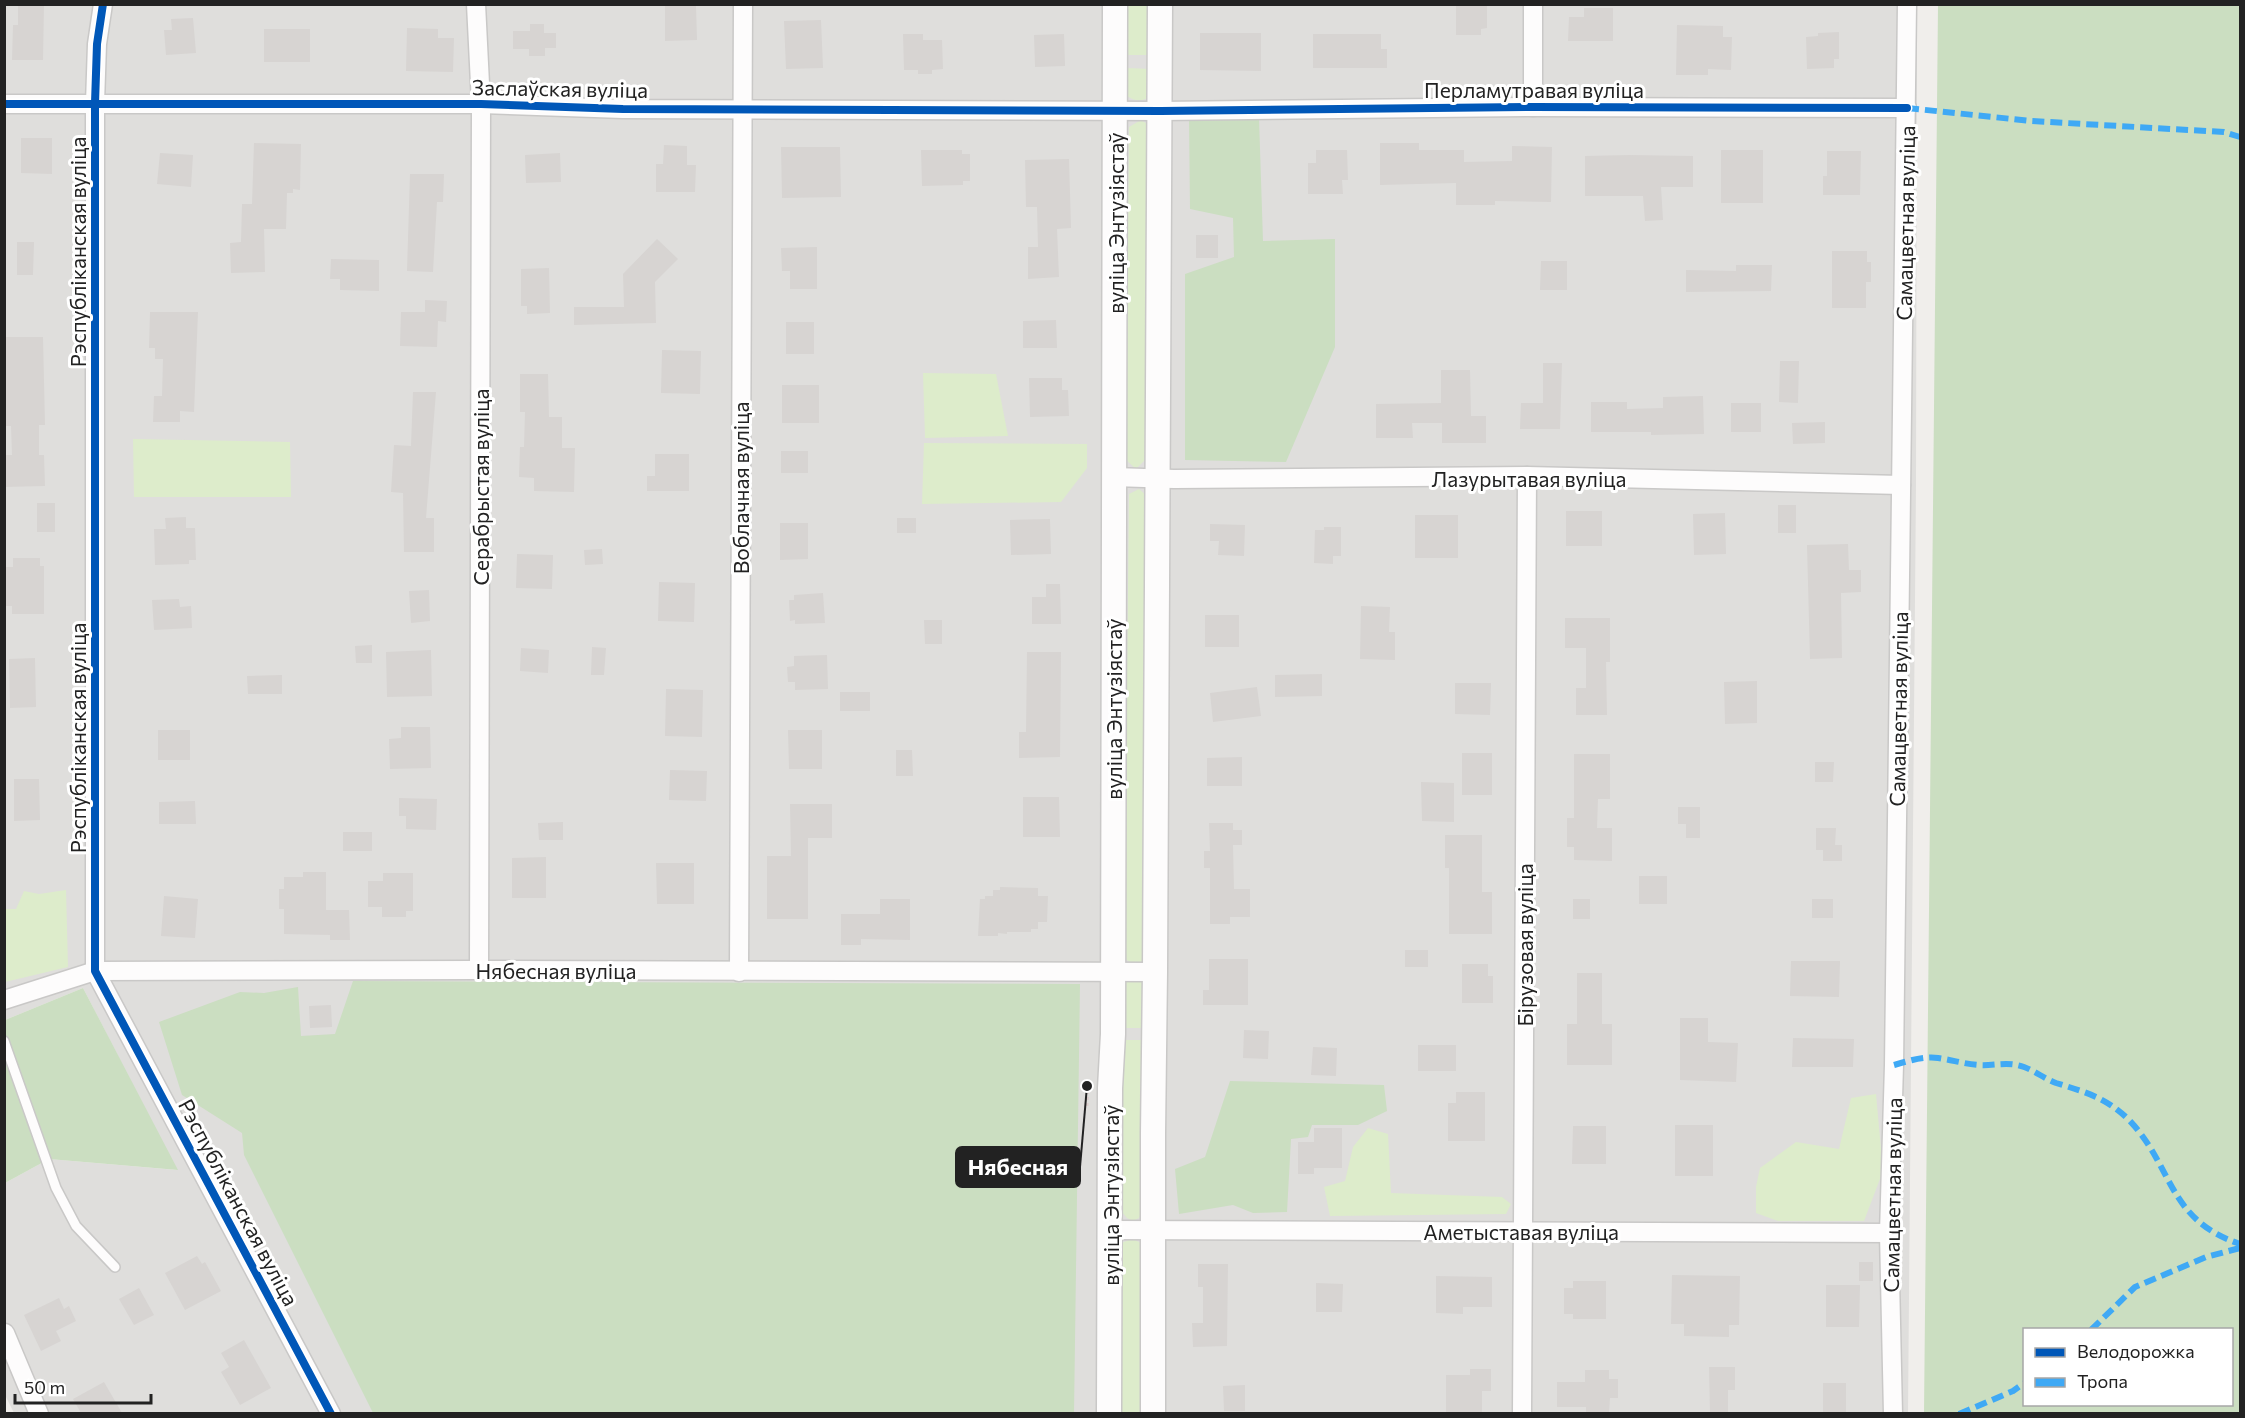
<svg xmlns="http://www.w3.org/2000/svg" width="2245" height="1418" viewBox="0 0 2245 1418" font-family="Commissioner,sans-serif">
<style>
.residential{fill:#dfdedc}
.grass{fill:#ddeccb}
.forest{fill:#cbdec1;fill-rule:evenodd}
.building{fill:#d7d4d2}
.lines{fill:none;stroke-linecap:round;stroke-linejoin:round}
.service-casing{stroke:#c9c8c7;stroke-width:12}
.minor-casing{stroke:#c9c8c7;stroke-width:21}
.tertiary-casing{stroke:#c9c8c7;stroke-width:27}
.path{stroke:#dccecd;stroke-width:3;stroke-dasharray:3 3;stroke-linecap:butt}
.service{stroke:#fdfcfc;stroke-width:9}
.minor{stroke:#fdfcfc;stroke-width:18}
.tertiary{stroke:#fdfcfc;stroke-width:24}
.quiet{stroke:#3fa9f5;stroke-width:6;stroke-dasharray:12 6;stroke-linecap:butt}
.cycleway-casing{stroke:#fff;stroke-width:11}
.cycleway{stroke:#0057b8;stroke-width:8}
.labels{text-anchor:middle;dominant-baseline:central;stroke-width:6;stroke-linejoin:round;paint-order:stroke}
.street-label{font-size:21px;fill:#222;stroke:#fff}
.leader{fill:none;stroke:#222;stroke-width:2}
.callout-dot{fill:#222;stroke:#fff;stroke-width:2}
.callout{fill:#222;stroke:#222;stroke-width:2}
.callout-label{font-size:22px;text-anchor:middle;font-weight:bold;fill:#fff}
</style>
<rect width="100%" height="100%" fill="#f0eeeb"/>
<path class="residential" d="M5,5H1917L1916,484L1908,1413H14L4,1393L5,1183L49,1159L177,1170L83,988L5,1020Z"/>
<g class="grass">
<path d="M1127,5H1151V55H1128Z"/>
<path d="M1127,68L1151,69L1149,97C1142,102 1134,101 1127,96Z"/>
<path d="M1141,120L1152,127L1145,460L1136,469L1126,460L1129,127Z"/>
<path d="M923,373L996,374L1008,436L925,438Z"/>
<path d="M133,439L290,442L291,497H134Z"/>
<path d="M924,443L1087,444V468L1061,502L922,504Z"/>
<path d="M1139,489L1147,496L1145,958L1140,963L1130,962L1124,958L1129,494Z"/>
<path d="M66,890L68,967L5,982V909H16L24,891L39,894Z"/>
<path d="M1140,981L1145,984V1028H1122V985L1127,982Z"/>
<path d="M1122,1040H1143V1211L1139,1218L1133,1221L1127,1218L1121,1211Z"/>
<path d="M1876,1094L1883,1171L1864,1221H1778L1756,1213V1187L1760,1168L1796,1142L1839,1149L1851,1098Z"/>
<path d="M1368,1128L1388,1134L1391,1193L1502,1197L1511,1204L1506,1214L1330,1216L1324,1187L1345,1181L1353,1147Z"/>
<path d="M1132,1239L1144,1244L1143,1413L1120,1414L1121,1243Z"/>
</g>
<g class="forest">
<path d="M1938,5H2240V1413H1924ZM2024,1330H2232V1404H2024Z"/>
<path d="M1189,118H1259L1263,241L1335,239V347L1286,462L1185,460V274L1234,257L1233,218L1190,209Z"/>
<path d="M353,981L1080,984L1074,1413H373L244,1155L242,1133L182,1095L159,1022L240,992L264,993L298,987L301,1036L335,1034Z"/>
<path d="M83,988L178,1170L49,1159L5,1183V1020Z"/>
<path d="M1230,1081L1384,1085L1387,1111L1358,1125H1312L1308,1137L1291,1139L1287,1212L1253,1213L1233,1205L1179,1214L1175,1169L1205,1157Z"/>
</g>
<g class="building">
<path d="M18,4H44L43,60H12L13,25H18Z"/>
<path d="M1456,4H1487V28L1481,29V35H1456Z"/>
<path d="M696,5L697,40L665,41V6Z"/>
<path d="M1584,8H1613V41H1568L1569,17H1584Z"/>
<path d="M193,18L196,53L166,55L164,30H172L171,19Z"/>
<path d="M821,20L823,68L786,69L784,21Z"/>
<path d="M530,24H544V33H556V48H545V56H529V49H513V31H530Z"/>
<path d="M1677,25L1723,26V37H1732L1731,70L1708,69V75H1676Z"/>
<path d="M407,28L438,29V38H454L453,72L406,71Z"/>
<rect x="264" y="29" width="46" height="33"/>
<path d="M1839,32V59H1834V68L1807,69L1806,37L1818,36V33Z"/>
<path d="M1200,33H1261V71L1200,70Z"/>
<path d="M903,34H923V40H942L943,69L932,70V74H918V70H904Z"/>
<path d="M1064,34L1065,66L1035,67L1034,35Z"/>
<path d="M1313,34H1381V49H1387V68H1313Z"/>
<path d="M21,138H52V174L21,173Z"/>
<path d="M254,143L301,144L300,190L293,189V193H287L286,229H264L265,272L231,273L230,243L241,242L242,204H252Z"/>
<path d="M1380,143H1419V150H1464V162L1512,161V146L1552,147L1551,202L1495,201V205H1456V183L1380,185Z"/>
<path d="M664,145L687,146V165H696L695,192H656V164H663Z"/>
<path d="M781,147H840L841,197L782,198Z"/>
<path d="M921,150H962V154H970V181H963V185L922,186Z"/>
<path d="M1316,150H1347L1348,180H1342L1343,194H1308V163H1316Z"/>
<rect x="1721" y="150" width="42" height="53"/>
<path d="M1827,151H1861L1860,195H1823V176H1827Z"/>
<path d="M160,153L193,155L191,187L157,184Z"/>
<path d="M560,153L561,182L526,183L525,155Z"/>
<path d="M1630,155L1693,156V187H1661L1663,220L1645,221L1643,196H1585V156Z"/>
<path d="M1069,159L1071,228L1057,229L1059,277L1028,279V247H1038L1037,207H1026L1025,160Z"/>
<path d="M410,174H444L443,202H437L433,272L407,271Z"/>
<rect x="1196" y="235" width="22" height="23"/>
<path d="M657,239L678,259L655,282L656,323L574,325V307H624L623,274Z"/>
<path d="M17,242H34L33,275H17Z"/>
<path d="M817,247V289H790V271H782L781,248Z"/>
<path d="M1832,251H1867V262H1871V282H1866V308H1832Z"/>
<path d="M331,259L379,260V291L340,290V279H330Z"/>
<path d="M1541,261H1567V290H1540Z"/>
<path d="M1736,265H1772L1771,291L1686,292V270L1736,271Z"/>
<path d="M549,268L550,313L527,314V306H521V269Z"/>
<path d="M425,300L447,301L446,322L438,321L437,347L400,346L401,312H425Z"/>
<path d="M150,312H198L194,412L180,411V422H153L154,396H162L163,359H155V348H149Z"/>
<path d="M1056,320L1057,348H1023V321Z"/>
<rect x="786" y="322" width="28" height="32"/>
<path d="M4,337H43L45,425H39V455H44L45,486L4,487V455H12L11,426H4Z"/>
<path d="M662,350L701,351L700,394L661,393Z"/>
<path d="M1780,361H1799L1798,403L1779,402Z"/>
<path d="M1543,363H1562L1560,429H1520L1521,403H1543Z"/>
<path d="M1441,370H1470L1471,416H1486V443H1442V423H1412L1413,438H1376V404L1441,403Z"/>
<path d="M520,374H548L549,417H562V448H575L574,492L534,491V478L519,477L520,447H524L525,412H520Z"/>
<path d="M1029,378H1062V390H1068L1069,416L1030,417Z"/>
<rect x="782" y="385" width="37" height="38"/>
<path d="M413,392H436L426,518H434V552H404L403,493L391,492L394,445L411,446Z"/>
<path d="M1703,396L1704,434L1651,435V432H1591V402H1627V409L1663,408V397Z"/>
<rect x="1731" y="403" width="30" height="29"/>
<path d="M1825,422V443L1793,444L1792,423Z"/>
<rect x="781" y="451" width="27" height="22"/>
<path d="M655,454H689V491H647V476H655Z"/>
<rect x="37" y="503" width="18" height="29"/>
<rect x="1778" y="505" width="18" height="28"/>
<rect x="1566" y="511" width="36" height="35"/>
<path d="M1725,513L1726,554L1694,555L1693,514Z"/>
<rect x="1415" y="515" width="43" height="43"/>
<path d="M186,517V528H195L196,560H189V564L155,565L154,529H166L165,518Z"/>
<rect x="897" y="518" width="19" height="15"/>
<path d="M1050,519L1051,554L1011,555L1010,520Z"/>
<path d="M780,523H808V559L780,560Z"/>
<path d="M1210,524L1245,525L1244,556L1218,555L1219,541H1210Z"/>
<path d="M1324,527H1341V556H1333V564L1314,563L1315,530H1324Z"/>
<path d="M1848,544L1849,570H1861V592L1841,593L1842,658L1810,659L1807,545Z"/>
<path d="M602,549L603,564L585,565L584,550Z"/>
<path d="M517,554L553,555L552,589L516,588Z"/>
<path d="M13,558H40V566H44V614H12V606H6L5,567H13Z"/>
<path d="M659,582L695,583L694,622L658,621Z"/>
<path d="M1046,584H1060L1061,624H1032V597H1046Z"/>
<path d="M429,590L430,621L411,623L409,591Z"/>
<path d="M823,593L825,623L795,624V620L790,621L789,600H794V595Z"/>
<path d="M179,599L180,607L191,606L192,628L154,630L152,600Z"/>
<path d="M1361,606L1390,607L1389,632H1395V660L1360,659Z"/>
<rect x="1205" y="615" width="34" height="32"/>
<path d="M1565,618H1610V662H1606L1607,715H1576V688H1586V648H1565Z"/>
<path d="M924,620H942V644H925Z"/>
<path d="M372,645V663H356L355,646Z"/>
<path d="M592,647L606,648L604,675H591Z"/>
<path d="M521,648L549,650L548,673L520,671Z"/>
<path d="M431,650L432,696L387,697L386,652Z"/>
<path d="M1027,652H1061L1060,757L1019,758V732H1026Z"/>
<path d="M827,655L828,689L795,690V682H788L787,667L794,666V656Z"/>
<path d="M35,658L36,707L10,708L9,659Z"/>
<path d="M1322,674V696L1275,697V675Z"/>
<path d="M282,675V694H248L247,676Z"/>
<path d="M1757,681V723L1725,724L1724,682Z"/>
<path d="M1455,683H1491L1490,715L1455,714Z"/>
<path d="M1257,687L1261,716L1213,722L1210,693Z"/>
<path d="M666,689L703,690L702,737L665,736Z"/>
<rect x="840" y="692" width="30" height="19"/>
<path d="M401,727H430L431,768L390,769L389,739L401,738Z"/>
<rect x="158" y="730" width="32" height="30"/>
<path d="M788,730H822V769H789Z"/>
<path d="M896,750H912L913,776H896Z"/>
<rect x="1462" y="753" width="30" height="42"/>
<path d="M1574,754H1610V799H1598L1597,828H1612V861L1574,860V847H1567V818H1574Z"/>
<path d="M1242,757V786H1207V758Z"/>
<path d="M1815,762H1834L1833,782H1815Z"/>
<path d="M670,770L707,771L706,801L669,800Z"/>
<path d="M14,779H39L40,820L14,821Z"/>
<path d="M1421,782L1454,783V822L1422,821Z"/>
<path d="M1023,797H1059L1060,837H1023Z"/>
<path d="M399,798L437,799L436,830L406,829V816H399Z"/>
<path d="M195,801L196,824H159V802Z"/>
<path d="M790,804H832V838H808V919H767V856H791Z"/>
<path d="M1678,807H1700V838H1686V824H1678Z"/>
<path d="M563,822V840H539L538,823Z"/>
<path d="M1209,823H1233V830H1242V845H1233L1234,889H1250V917H1230V924H1210V868H1204V851H1210Z"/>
<path d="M1816,828H1836L1835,845H1842V861H1823V850H1816Z"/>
<rect x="343" y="832" width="29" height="19"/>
<path d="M1445,835H1482V892H1492V934H1449V868H1445Z"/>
<path d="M546,857V898H512V858Z"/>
<path d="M656,863H694V904H657Z"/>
<path d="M303,872H326V910H349L350,940H330V935L284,934V909H279V889H284V877H303Z"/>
<path d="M383,873H413V911H406V917H382V907H368V881H383Z"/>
<rect x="1639" y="876" width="28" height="28"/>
<path d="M1000,887L1038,888V896H1048L1047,922H1038V929H1031V932H1007V934L998,933V936H978L980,899H985V896H993V890H1000Z"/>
<path d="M164,896L198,899L195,938L161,936Z"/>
<path d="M880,899H910V940L861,939V945H841V914H880Z"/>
<rect x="1573" y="899" width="17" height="20"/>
<rect x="1812" y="899" width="21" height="19"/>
<rect x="1405" y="950" width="23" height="17"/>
<path d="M1209,959H1248V1005H1203V990H1209Z"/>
<path d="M1791,961H1840L1839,997L1790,996Z"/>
<path d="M1462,964H1488V976H1493V1003H1462Z"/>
<path d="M1577,973H1602V1024H1612V1065H1567V1024H1577Z"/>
<path d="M331,1005L332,1027L310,1028L309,1006Z"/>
<path d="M1680,1018H1708V1042L1738,1043L1736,1082L1680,1080Z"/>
<path d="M1244,1030L1269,1031L1268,1059L1243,1058Z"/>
<path d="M1793,1038L1854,1039L1853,1067H1792Z"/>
<rect x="1418" y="1045" width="38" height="26"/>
<path d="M1313,1047L1337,1048L1336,1076L1311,1075Z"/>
<path d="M1456,1092H1485V1141H1448V1103H1456Z"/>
<rect x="1675" y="1125" width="38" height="51"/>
<path d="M1573,1126H1606V1164H1572Z"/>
<path d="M1314,1128H1342V1168H1314V1174H1298V1142H1314Z"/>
<path d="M197,1256L202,1264L205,1262L221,1291L185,1310L165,1273Z"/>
<rect x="1859" y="1262" width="14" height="19"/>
<path d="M1198,1264H1228L1227,1346L1193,1347L1192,1323H1203V1287H1198Z"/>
<path d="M1672,1275L1740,1276L1739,1325H1729V1337L1684,1336V1324H1671Z"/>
<path d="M1436,1276L1492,1277V1307H1463V1314L1436,1313Z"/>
<path d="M1573,1281H1606V1319H1573V1314H1564V1288H1573Z"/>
<path d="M1316,1283L1343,1284L1342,1312H1316Z"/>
<path d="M1826,1285H1860L1859,1327H1826Z"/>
<path d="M139,1288L154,1315L134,1325L119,1299Z"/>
<path d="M59,1298L64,1309L69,1306L76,1321L56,1331L61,1341L41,1351L24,1315Z"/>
<path d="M244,1340L271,1388L240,1405L221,1372L229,1367L221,1353Z"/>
<path d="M1709,1367H1735V1390H1728V1413H1710Z"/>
<path d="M1470,1369H1491V1391H1482V1413H1446V1375H1470Z"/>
<path d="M1585,1370H1609V1379H1618V1398H1610L1609,1413H1586V1407H1557V1382H1585Z"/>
<path d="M104,1382L122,1413H81L73,1399Z"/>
<rect x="1823" y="1383" width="23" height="30"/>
<path d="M1245,1385V1411H1224L1223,1386Z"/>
</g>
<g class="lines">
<defs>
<path id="service" d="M4,1041L56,1188L76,1226L115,1267"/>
<g id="minor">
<path d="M103,4L97,44L95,103V971L331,1414"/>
<path d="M476,4L481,104L479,970"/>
<path d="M1533,4V107"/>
<path d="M4,104H481L623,109L1161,111L1533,107L1907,108"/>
<path d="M1114,477L1174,479L1527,476L1901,485"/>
<path d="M739,972L743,4"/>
<path d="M4,1000L95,971L479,970L1155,972"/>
<path d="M1110,1230L1889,1233"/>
<path d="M5,1333L39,1414"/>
<path d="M1522,1414L1527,476"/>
<path d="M1893,1414L1889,1233L1894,1065L1907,4"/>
</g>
<g id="tertiary">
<path d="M1109,1414L1110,1088L1113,1034L1115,4"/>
<path d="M1153,1414V1133L1155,972L1160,4"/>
</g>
</defs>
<use href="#service" class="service-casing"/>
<use href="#minor" class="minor-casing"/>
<use href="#tertiary" class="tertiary-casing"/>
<path class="path" d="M1087,1106L1088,1080"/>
<use href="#service" class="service"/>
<use href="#minor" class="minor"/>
<use href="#tertiary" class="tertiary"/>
<g class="quiet">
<path d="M1907,108L2031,121L2224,132L2240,137"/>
<path d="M1894,1065C1908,1061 1924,1056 1938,1058C1952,1060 1965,1064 1979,1065C1995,1066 2008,1061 2024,1067C2035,1071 2045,1079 2056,1083C2085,1092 2105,1097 2128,1119C2174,1166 2166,1219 2240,1244"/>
<path d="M2091,1330L2135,1287L2206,1257L2240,1248"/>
<path d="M1959,1414L2013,1391L2024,1383"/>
</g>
<defs>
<g id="cycleway">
<path d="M103,4L97,44L95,103V971L331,1414"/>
<path d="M4,104H481L623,109L1161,111L1533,107L1907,108"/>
</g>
</defs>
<use href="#cycleway" class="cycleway-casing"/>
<use href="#cycleway" class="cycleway"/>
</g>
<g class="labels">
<g class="street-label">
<text transform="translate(560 88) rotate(1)">Заслаўская вуліца</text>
<text x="1534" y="89">Перламутравая вуліца</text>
<text transform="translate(1115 223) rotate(-90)">вуліца Энтузіястаў</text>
<text transform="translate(1905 223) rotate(-89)">Самацветная вуліца</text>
<text transform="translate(77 252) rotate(-90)">Рэспубліканская вуліца</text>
<text x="1529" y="478">Лазурытавая вуліца</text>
<text transform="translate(480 487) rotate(-90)">Серабрыстая вуліца</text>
<text transform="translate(740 488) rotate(-90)">Воблачная вуліца</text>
<text transform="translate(1113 709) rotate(-90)">вуліца Энтузіястаў</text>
<text transform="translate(1898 709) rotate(-89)">Самацветная вуліца</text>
<text transform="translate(77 738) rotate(-90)">Рэспубліканская вуліца</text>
<text transform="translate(1524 945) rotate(-90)">Бірузовая вуліца</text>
<text x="556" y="970">Нябесная вуліца</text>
<text transform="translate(1110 1195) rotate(-90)">вуліца Энтузіястаў</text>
<text transform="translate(1892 1195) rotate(-89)">Самацветная вуліца</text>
<text transform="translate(239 1202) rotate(62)">Рэспубліканская вуліца</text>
<text x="1521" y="1231">Аметыставая вуліца</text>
</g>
</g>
<path class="leader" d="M1087 1086L1080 1167"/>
<circle class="callout-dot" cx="1087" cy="1086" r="6"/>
<rect class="callout" x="956" y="1147" width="124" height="40" rx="6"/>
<g class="callout-label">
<text x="1018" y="1175">Нябесная</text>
</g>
<rect width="2245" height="1418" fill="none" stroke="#222222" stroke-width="12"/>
<rect x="2023" y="1328" width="210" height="78" fill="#ffffff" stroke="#a7a7a7" stroke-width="1.5"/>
<rect x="2035" y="1348" width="30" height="9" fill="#0057b8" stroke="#a7a7a7" stroke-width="1.5"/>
<text x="2077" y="1358" font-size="18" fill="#222222">Велодорожка</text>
<rect x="2035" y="1378" width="30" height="9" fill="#3fa9f5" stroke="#a7a7a7" stroke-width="1.5"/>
<text x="2077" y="1388" font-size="18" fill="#222222">Тропа</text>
<path d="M15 1394v9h136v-9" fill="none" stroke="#222222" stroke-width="3"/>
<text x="24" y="1394" font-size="18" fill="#222222" stroke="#ffffff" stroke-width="4.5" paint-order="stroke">50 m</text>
</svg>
